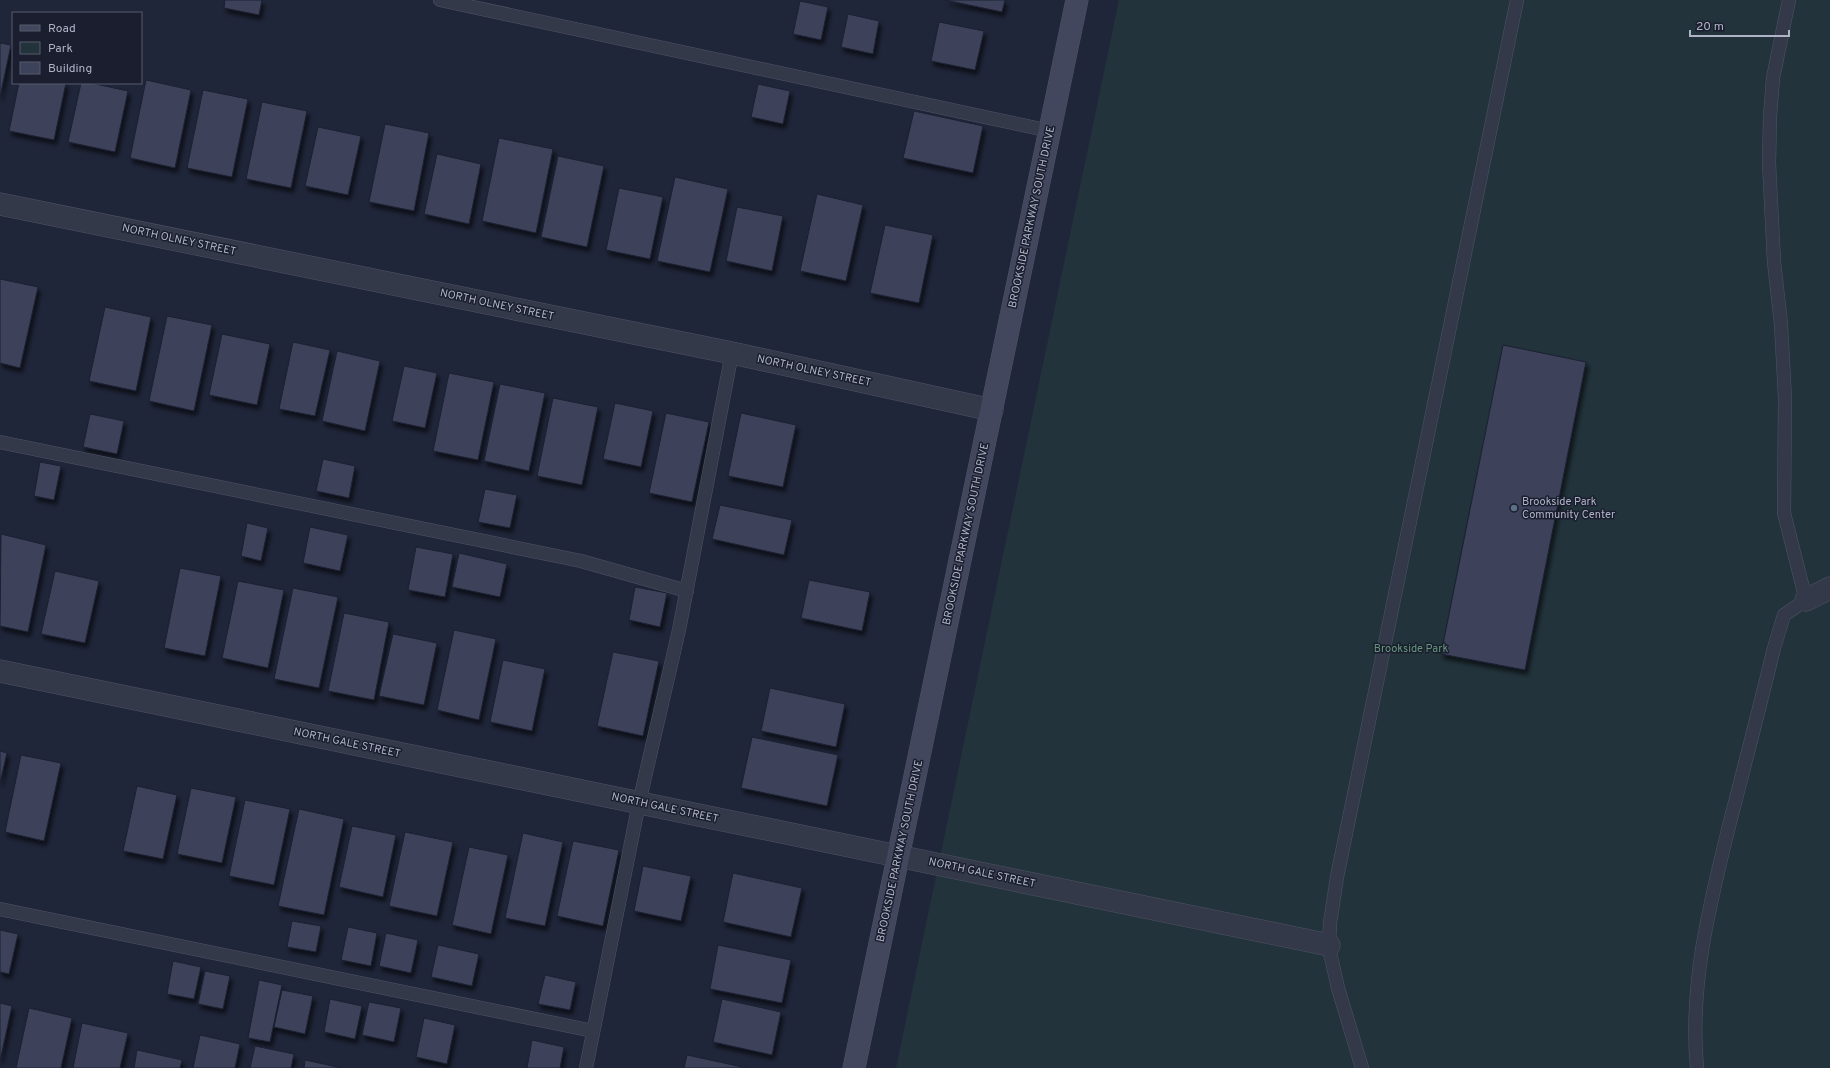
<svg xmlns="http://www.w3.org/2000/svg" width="1830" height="1068" viewBox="0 0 1830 1068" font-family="Overpass,sans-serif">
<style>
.green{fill:#22333b}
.building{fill:#3c425a;stroke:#1b2031;filter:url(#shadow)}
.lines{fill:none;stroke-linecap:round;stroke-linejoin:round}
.service-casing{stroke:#4f5365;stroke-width:14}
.minor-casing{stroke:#4f5365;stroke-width:23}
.secondary-casing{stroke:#4f5365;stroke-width:23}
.service{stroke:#34394a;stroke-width:13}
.minor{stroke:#34394a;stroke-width:22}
.secondary{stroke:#42475d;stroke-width:22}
.service-dot{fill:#5c6f8a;stroke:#1a1e2e;stroke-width:1.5}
.labels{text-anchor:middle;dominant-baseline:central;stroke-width:3;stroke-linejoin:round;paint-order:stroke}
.street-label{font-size:11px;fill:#afb3c6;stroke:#1a1e2e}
.poi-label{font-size:11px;fill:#afb3c6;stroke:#1a1e2e;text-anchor:start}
.park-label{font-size:11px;fill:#65987b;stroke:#1a1e2e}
</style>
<defs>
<filter id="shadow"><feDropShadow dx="2.5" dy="4.5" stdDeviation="2" flood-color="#0009"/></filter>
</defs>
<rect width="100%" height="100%" fill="#20263a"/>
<path class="green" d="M1119,0H1830V1068H896Z"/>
<g class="building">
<path d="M225,0H262L259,15L224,8Z"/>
<path d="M945,0H1005L1002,12Z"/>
<path d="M800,1L828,7L821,40L793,34Z"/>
<path d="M848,14L879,21L873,54L841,47Z"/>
<path d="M939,22L984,31L975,70L931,61Z"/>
<path d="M0,43L11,45L0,97Z"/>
<path d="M146,80L191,90L175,168L130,158Z"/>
<path d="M19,83H66L54,140L9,131Z"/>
<path d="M81,83H91L128,91L115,152L68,142Z"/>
<path d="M758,84L790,91L783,124L751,117Z"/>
<path d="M203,90L248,99L232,177L187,168Z"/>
<path d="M262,102L307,111L291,188L246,179Z"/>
<path d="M914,111L983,126L973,173L903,158Z"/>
<path d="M385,124L429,133L414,211L369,202Z"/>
<path d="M318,127L361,136L348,195L305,186Z"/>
<path d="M499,138L553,149L536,233L482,221Z"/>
<path d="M437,154L481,164L469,224L424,214Z"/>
<path d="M558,156L604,166L587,247L541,237Z"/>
<path d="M675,177L728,189L710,272L657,261Z"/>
<path d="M619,188L663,197L650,259L606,250Z"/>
<path d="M817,194L863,205L846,281L800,271Z"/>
<path d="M737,207L783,216L772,271L726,261Z"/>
<path d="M885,225L933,235L919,303L870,293Z"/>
<path d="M0,279L38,287L20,368L0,363Z"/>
<path d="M105,307L151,317L136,391L89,381Z"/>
<path d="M167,316L212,325L194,411L149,401Z"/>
<path d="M222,334L270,344L257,405L209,395Z"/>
<path d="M293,342L330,350L315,416L279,409Z"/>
<path d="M1503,345L1586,362L1525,670L1441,654Z"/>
<path d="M337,351L380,361L365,431L322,421Z"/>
<path d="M404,366L437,373L425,428L392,421Z"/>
<path d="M449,373L494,382L478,460L433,451Z"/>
<path d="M500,384L545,393L529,471L484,461Z"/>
<path d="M553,398L598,407L582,485L537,476Z"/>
<path d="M615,403L653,411L641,467L603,459Z"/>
<path d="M666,413L709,422L692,502L649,493Z"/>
<path d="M741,413L796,425L783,487L728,476Z"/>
<path d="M90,414L124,421L117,454L83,447Z"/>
<path d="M323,459L355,466L349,498L316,491Z"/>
<path d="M40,462L61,466L54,500L34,496Z"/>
<path d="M485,489L517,495L510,528L478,522Z"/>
<path d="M720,505L792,520L784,555L712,539Z"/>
<path d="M247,523L268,528L261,561L241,556Z"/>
<path d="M310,527L348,535L340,571L303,563Z"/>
<path d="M1,534L46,545L28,632L0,626Z"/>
<path d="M416,547L453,554L445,597L408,590Z"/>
<path d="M459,553L507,564L500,597L452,587Z"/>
<path d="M180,568L221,576L205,656L164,648Z"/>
<path d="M55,571L99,581L85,643L41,634Z"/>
<path d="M809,580L870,592L862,631L801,618Z"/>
<path d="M238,581L284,590L268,668L222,658Z"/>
<path d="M635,587L667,593L660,627L629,620Z"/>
<path d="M293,588L338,597L319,688L274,679Z"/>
<path d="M344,613L389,622L374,700L328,691Z"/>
<path d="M454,630L496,639L479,720L437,710Z"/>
<path d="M393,634L437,643L424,705L379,696Z"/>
<path d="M613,652L659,661L643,736L597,726Z"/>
<path d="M503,660L545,669L532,731L490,722Z"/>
<path d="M770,688L845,704L836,747L761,731Z"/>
<path d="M752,737L838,755L827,806L741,788Z"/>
<path d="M0,751L7,753L0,783Z"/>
<path d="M21,755L61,763L44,841L5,832Z"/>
<path d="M137,786L177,795L163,859L123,851Z"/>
<path d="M191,788L236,797L222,863L177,854Z"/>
<path d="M245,800L290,809L274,885L229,876Z"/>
<path d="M299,809L344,819L324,915L278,906Z"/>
<path d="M352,826L396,835L383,897L339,887Z"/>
<path d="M405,832L453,842L437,916L389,906Z"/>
<path d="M523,833L563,842L545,926L505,918Z"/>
<path d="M573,841L619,850L603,926L557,916Z"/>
<path d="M469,847L508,855L491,934L452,925Z"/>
<path d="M643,866L691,876L681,921L634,911Z"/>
<path d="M733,873L802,888L791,937L723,922Z"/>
<path d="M292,921L321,926L316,952L287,947Z"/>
<path d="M348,927L377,933L371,966L341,960Z"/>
<path d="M0,930L18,934L9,974L0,972Z"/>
<path d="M386,933L418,940L411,973L379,966Z"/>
<path d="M438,945L479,954L472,986L431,977Z"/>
<path d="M718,945L791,960L782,1003L710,989Z"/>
<path d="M173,961L201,967L194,999L167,994Z"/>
<path d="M205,971L230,976L223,1009L198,1004Z"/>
<path d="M545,975L576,982L570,1010L538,1004Z"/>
<path d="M259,980L282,985L270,1042L248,1038Z"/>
<path d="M282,990L313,996L305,1034L274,1027Z"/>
<path d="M330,999L362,1006L355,1039L324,1032Z"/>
<path d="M722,999L781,1012L772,1055L713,1042Z"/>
<path d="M369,1002L401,1008L394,1042L362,1035Z"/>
<path d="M0,1003L12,1006L0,1061Z"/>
<path d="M29,1008L72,1018L61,1068H16Z"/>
<path d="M424,1018L455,1025L447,1064L416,1057Z"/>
<path d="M82,1023L128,1033L120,1068H73Z"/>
<path d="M200,1035L240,1044L235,1068H193Z"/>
<path d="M532,1040L564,1047L560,1068H527Z"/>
<path d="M255,1046L294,1054L291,1068H250Z"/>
<path d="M137,1050L182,1060L180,1068H134Z"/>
<path d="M687,1055L747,1068H684Z"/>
<path d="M305,1060L342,1068H304Z"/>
</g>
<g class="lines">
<defs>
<g id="service">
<path d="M440,0L1050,131"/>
<path d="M0,442L581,561L687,591"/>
<path d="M0,909L593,1031"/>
<path d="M586,1068L639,803L679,630L732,353"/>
<path d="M1362,1068L1338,988L1329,948L1330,923L1337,877L1517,0"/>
<path d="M1697,1068C1689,984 1710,903 1730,822C1745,764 1760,706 1774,648L1784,615L1806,600L1784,513L1785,399L1781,324L1774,262L1769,163L1770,117L1773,78L1789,0"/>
</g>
<g id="minor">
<path d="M0,204L732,353L992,410"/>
<path d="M1806,600L1830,588"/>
<path d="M0,671L1329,945"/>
</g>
<path id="secondary" d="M854,1068L1077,0"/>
</defs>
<use href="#service" class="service-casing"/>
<use href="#minor" class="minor-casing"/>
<use href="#secondary" class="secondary-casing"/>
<use href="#service" class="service"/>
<use href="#minor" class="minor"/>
<use href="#secondary" class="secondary"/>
</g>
<circle class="service-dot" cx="1514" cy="508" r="4"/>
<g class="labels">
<g class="street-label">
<text transform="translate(1032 217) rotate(-78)">BROOKSIDE PARKWAY SOUTH DRIVE</text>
<text transform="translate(179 240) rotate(12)">NORTH OLNEY STREET</text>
<text transform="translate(497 305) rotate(12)">NORTH OLNEY STREET</text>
<text transform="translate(814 371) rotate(12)">NORTH OLNEY STREET</text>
<text transform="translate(966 534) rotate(-78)">BROOKSIDE PARKWAY SOUTH DRIVE</text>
<text transform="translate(347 743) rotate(12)">NORTH GALE STREET</text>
<text transform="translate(665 808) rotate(12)">NORTH GALE STREET</text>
<text transform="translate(900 851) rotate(-78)">BROOKSIDE PARKWAY SOUTH DRIVE</text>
<text transform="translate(982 873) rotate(12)">NORTH GALE STREET</text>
</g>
<g class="poi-label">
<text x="1522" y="502">Brookside Park<tspan x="1522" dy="13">Community Center</tspan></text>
</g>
<g class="park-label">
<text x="1411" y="649">Brookside Park</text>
</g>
</g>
<rect x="12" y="12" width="130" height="72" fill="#1a1e2e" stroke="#565a6b"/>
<rect x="20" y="25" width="20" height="6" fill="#42475d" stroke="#565a6b"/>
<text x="48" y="32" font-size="12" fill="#afb3c6">Road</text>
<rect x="20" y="42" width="20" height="12" fill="#22333b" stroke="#565a6b"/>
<text x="48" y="52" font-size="12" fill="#afb3c6">Park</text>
<rect x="20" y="62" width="20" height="12" fill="#3c425a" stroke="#565a6b"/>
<text x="48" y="72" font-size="12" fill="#afb3c6">Building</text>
<path d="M1690 30v6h99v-6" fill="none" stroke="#afb3c6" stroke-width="2"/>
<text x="1696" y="30" font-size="12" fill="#afb3c6" stroke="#1a1e2e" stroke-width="3" paint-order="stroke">20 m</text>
</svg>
